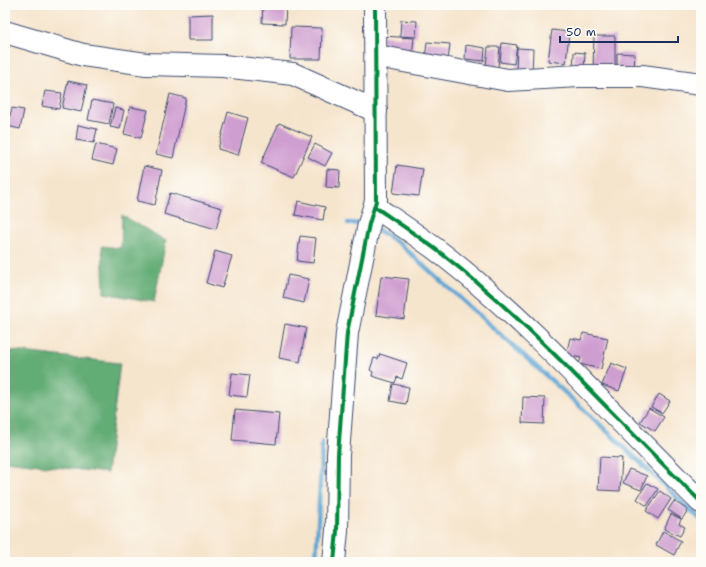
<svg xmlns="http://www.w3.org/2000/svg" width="706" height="567" viewBox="0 0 706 567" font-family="'Shantell Sans',sans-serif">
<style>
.forest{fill:#62ac74;stroke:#3e6e69}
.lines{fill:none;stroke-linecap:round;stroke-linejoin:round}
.stream{stroke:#5da5d4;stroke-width:4.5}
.building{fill:#cf9ed0}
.minor-casing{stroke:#3c4a6f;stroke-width:24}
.minor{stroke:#fff;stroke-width:22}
.cycleway-casing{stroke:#fdfcf7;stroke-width:6}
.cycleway{stroke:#00873e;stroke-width:4}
</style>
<rect width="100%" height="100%" fill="#fdfcf7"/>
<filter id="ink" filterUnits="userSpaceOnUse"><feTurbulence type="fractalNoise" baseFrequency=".025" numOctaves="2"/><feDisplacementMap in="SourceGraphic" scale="8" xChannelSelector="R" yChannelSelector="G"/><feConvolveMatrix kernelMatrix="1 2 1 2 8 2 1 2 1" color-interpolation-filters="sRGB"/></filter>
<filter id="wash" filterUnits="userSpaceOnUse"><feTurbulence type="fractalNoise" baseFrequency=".012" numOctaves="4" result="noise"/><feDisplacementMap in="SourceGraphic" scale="16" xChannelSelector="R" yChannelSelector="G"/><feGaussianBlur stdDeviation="0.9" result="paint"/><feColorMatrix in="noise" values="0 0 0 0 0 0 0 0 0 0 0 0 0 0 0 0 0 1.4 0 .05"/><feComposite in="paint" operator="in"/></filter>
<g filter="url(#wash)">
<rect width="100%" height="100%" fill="#f6e5cd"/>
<g class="forest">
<path d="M122,215L166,241L154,302L104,293L102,246L121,248Z"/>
<path d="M5,350L120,363L107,473L5,461Z"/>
</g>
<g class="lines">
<g class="stream">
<path d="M348,223L363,224"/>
<path d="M375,228L400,244L592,417L701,520"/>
<path d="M316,562L322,442"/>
</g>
</g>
<g id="blocks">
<g class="building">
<path d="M263,5H286L285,24L262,23Z"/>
<path d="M213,14V40H188V15Z"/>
<path d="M401,20L417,21L416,37L400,36Z"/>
<path d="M291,27L322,28L321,59H290Z"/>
<path d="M552,30L569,32L566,63L548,61Z"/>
<path d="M382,36L414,38L412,56L381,54Z"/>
<path d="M594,36H615V69H593Z"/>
<path d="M427,42L450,44L448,61L425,59Z"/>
<path d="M502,43L517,45L514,64L500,62Z"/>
<path d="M466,45L485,48L484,61L465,59Z"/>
<path d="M488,47H500L498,67L486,66Z"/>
<path d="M517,48L533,49L532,73L516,72Z"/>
<path d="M574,52L585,53L584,71L573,70Z"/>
<path d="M617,53L635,54L634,69H617Z"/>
<path d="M68,81L87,85L81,112L62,108Z"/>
<path d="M45,91L62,93L59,109L42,106Z"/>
<path d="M170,94L186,98L173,158L156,154Z"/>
<path d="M92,100L113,104L109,124L88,120Z"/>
<path d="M130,107L148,110L141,138L124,134Z"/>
<path d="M12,108L24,110L20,129L7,126Z"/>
<path d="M115,108L124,110L120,129L110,127Z"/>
<path d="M228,112L248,118L238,155L218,149Z"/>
<path d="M279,123L312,137L294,177L261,163Z"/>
<path d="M78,125L97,129L94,143L76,140Z"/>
<path d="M96,144L117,149L113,165L92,160Z"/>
<path d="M315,144L332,153L325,166L308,157Z"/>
<path d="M397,165L423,169L419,196L393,193Z"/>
<path d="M144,166L162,170L155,205L137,201Z"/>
<path d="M327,169L340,170L339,188L326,187Z"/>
<path d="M170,193L222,208L216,229L164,214Z"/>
<path d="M298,201L325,207L323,220L295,215Z"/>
<path d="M300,236L316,238L313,263L297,261Z"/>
<path d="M215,251L232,256L222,288L206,283Z"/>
<path d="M288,275L309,279L304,303L283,298Z"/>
<path d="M381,276L409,279L404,319L376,315Z"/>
<path d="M285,324L306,328L300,362L279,358Z"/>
<path d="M583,333L608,338L601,369L579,364L581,358L566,355L570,338L581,340Z"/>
<path d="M380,354L407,363L402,379L397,377L395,383L372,376L373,372L370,370L374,358L378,359Z"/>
<path d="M611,363L627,369L619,391L602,385Z"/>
<path d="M232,373L250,375L247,397L229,395Z"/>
<path d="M393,384L409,387L406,404L390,401Z"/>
<path d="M659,394L670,401L662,413L651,407Z"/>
<path d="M523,397L545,398L544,424L522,423Z"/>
<path d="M649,408L664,417L655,431L640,422Z"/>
<path d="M235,410L279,414L276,444L232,440Z"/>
<path d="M600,457L622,458L620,491L598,490Z"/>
<path d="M629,469L647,476L641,490L623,483Z"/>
<path d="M647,483L658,489L647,506L637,499Z"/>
<path d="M660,491L671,499L658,519L646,511Z"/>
<path d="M674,501L688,510L682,519L668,510Z"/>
<path d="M671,514L681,519L679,524L685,527L680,536L664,529Z"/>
<path d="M663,531L681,541L674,555L656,545Z"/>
</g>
</g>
</g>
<g filter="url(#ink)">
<use href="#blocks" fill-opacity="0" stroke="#3c4a6f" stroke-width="1"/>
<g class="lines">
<defs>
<g id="minor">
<path d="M5,32L83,55L146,64L223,66L293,74L376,111"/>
<path d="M376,56L508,80L579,76H642L701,84"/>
<path d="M375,207C397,222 420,237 442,254C536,327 615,419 701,502"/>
<path d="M334,562L337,531L338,455L347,333L369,224L376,201L375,5"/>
</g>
</defs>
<use href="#minor" class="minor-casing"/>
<use href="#minor" class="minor"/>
<defs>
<g id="cycleway">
<path d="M375,207C397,222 420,237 442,254C536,327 615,419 701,502"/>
<path d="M334,562L337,531L338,455L347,333L369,224L376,201L375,5"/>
</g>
</defs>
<use href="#cycleway" class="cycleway-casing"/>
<use href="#cycleway" class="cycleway"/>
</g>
</g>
<rect width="706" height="567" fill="none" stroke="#fdfcf7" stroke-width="20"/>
<path d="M560 36v6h118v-6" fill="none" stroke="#1b2f5e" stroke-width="2"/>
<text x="566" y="36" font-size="12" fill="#1b2f5e" stroke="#fdfcf7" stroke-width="3" paint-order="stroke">50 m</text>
</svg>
